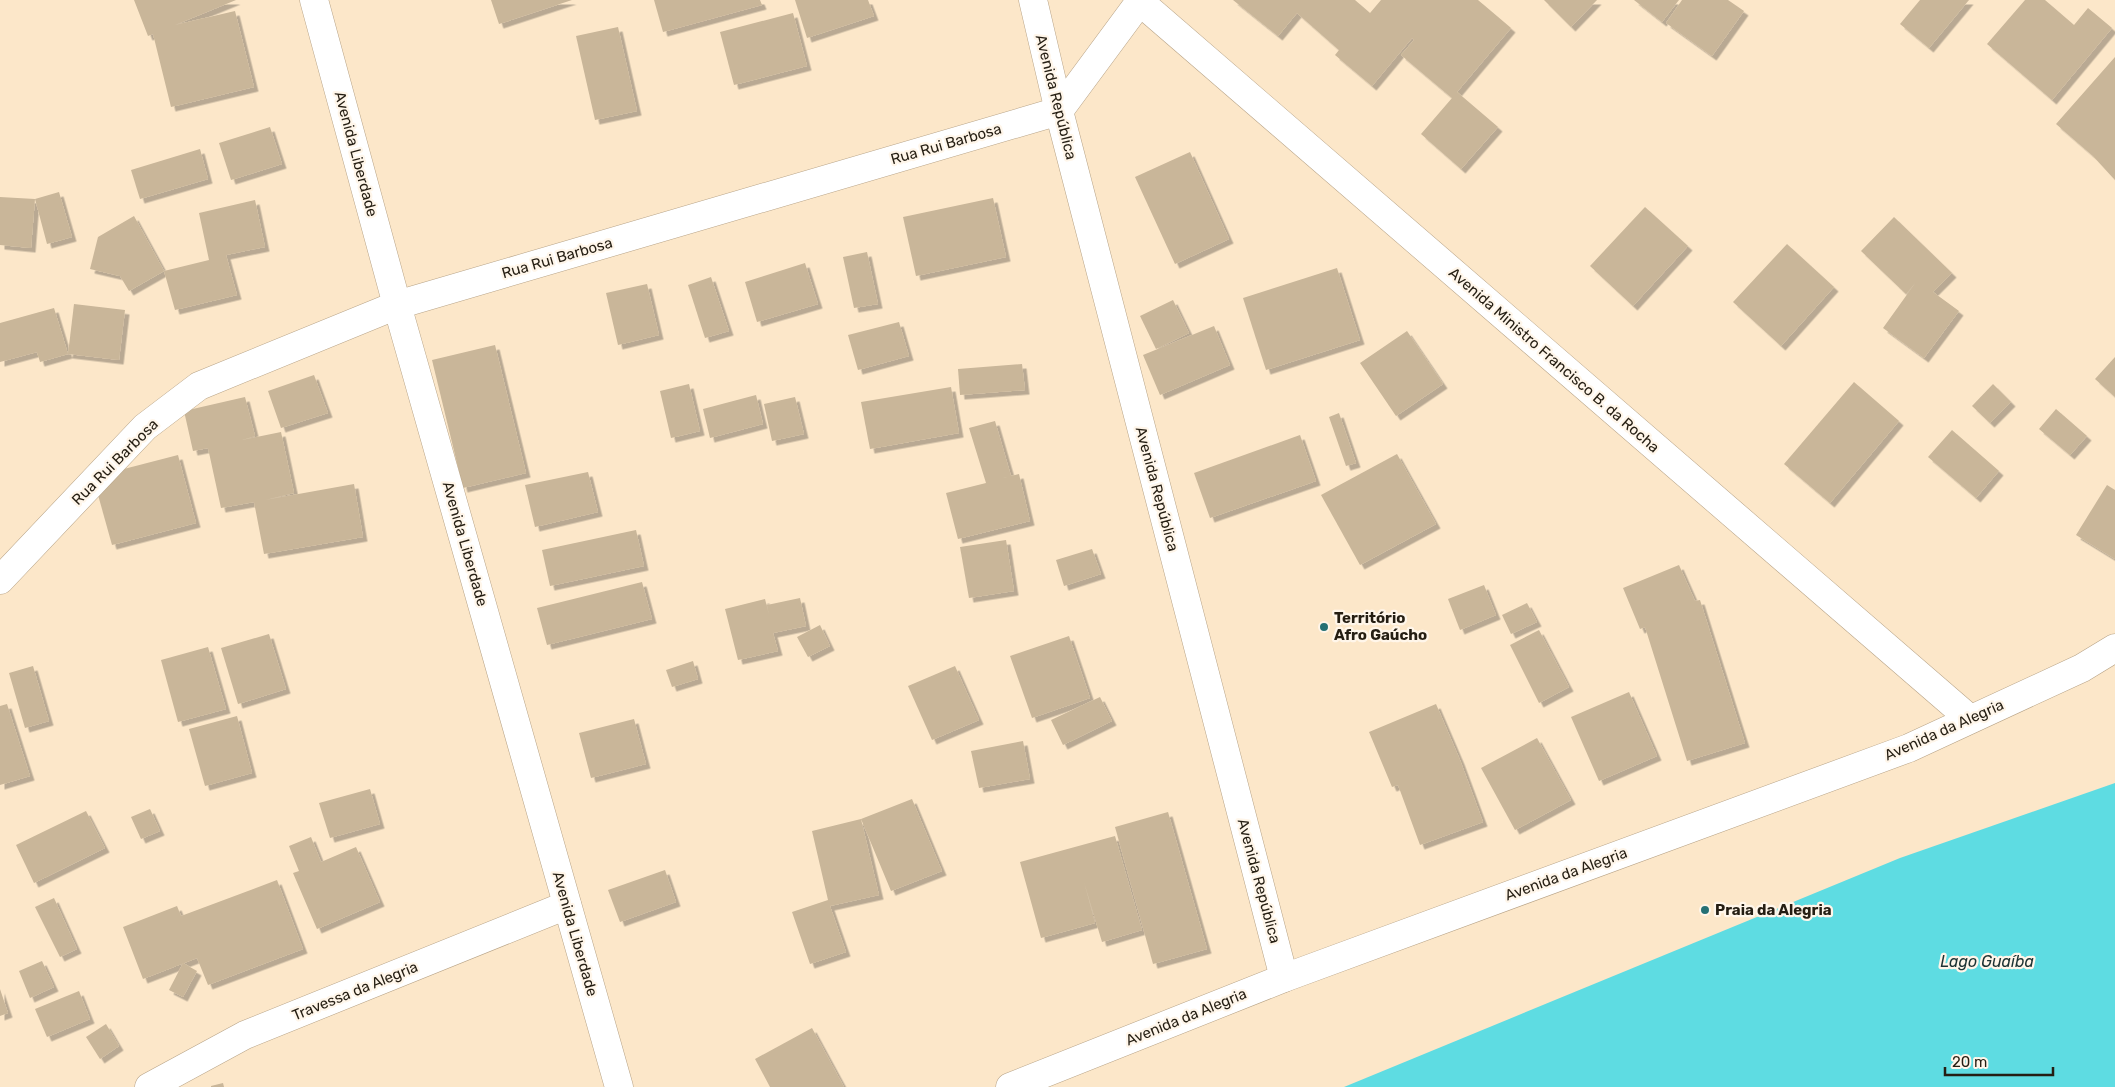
<svg xmlns="http://www.w3.org/2000/svg" width="2115" height="1087" viewBox="0 0 2115 1087" font-family="Rubik,sans-serif">
<style>
.water{fill:#5edce2}
.building{fill:#c9b699;filter:url(#shadow)}
.lines{fill:none;stroke-linecap:round;stroke-linejoin:round}
.street-casing{stroke:#b7a387;stroke-width:29}
.secondary-casing{stroke:#b7a387;stroke-width:29}
.street{stroke:#fff;stroke-width:28}
.secondary{stroke:#fff;stroke-width:28}
.poi-dot{fill:#257074;stroke:#fff6ea;stroke-width:2}
.labels{text-anchor:middle;dominant-baseline:central;stroke-width:4.5;stroke-linejoin:round;paint-order:stroke}
.street-label{font-size:15px;fill:#251e13;stroke:#fff6ea}
.poi-label{font-size:15px;font-weight:bold;fill:#251e13;stroke:#fff6ea;text-anchor:start}
.water-label{font-size:16px;font-style:italic;fill:#1c3233;stroke:#fff6ea}
</style>
<defs>
<filter id="shadow"><feDropShadow dx="4.5" dy="4.5" stdDeviation="0" flood-color="#0004"/></filter>
</defs>
<rect width="100%" height="100%" fill="#fce7c9"/>
<path class="water" d="M2115,783V1087H1344L1900,858Z"/>
<g class="building">
<path d="M134,0H236L175,25L235,11L254,87L171,107L153,34L148,36Z"/>
<path d="M491,0H572L499,24Z"/>
<path d="M654,0H760L762,5L663,32Z"/>
<path d="M795,0H868L874,16L807,38Z"/>
<path d="M1233,0H1355L1370,13L1381,0H1478L1511,28L1457,92L1498,127L1461,169L1421,134L1452,98L1401,55L1414,40L1412,38L1372,86L1335,55L1339,50L1297,13L1278,36Z"/>
<path d="M1544,0H1597L1571,27Z"/>
<path d="M1634,0H1679L1662,22Z"/>
<path d="M1682,0H1728L1744,11L1712,56L1666,23Z"/>
<path d="M1920,0H1969L1929,48L1900,24Z"/>
<path d="M2025,0H2045L2074,25L2088,8L2112,28L2052,100L1987,44Z"/>
<path d="M793,13L807,66L734,85L720,32Z"/>
<path d="M618,27L637,111L595,120L576,36Z"/>
<path d="M2115,57V180L2093,156L2056,124Z"/>
<path d="M270,127L282,164L231,180L219,143Z"/>
<path d="M200,149L208,179L140,199L131,170Z"/>
<path d="M1190,152L1229,239L1175,264L1135,177Z"/>
<path d="M59,192L72,237L47,244L35,199L31,248L0,245V197L35,199Z"/>
<path d="M993,198L1006,257L916,276L903,217Z"/>
<path d="M255,200L265,247L226,255L237,295L175,310L164,271L209,260L199,213Z"/>
<path d="M1645,207L1688,246L1633,306L1590,266Z"/>
<path d="M134,216L164,271L129,291L120,276L90,269L98,237Z"/>
<path d="M1894,217L1952,273L1933,292L1959,311L1924,358L1883,328L1916,282L1906,294L1861,251Z"/>
<path d="M1787,244L1834,287L1781,346L1733,302Z"/>
<path d="M867,252L878,304L854,308L843,257Z"/>
<path d="M805,263L818,304L757,322L745,282Z"/>
<path d="M1337,268L1360,340L1266,370L1243,298Z"/>
<path d="M711,277L729,331L705,338L688,285Z"/>
<path d="M647,284L659,335L618,345L606,293Z"/>
<path d="M1173,300L1189,333L1156,349L1140,316Z"/>
<path d="M74,304L125,310L119,360L68,354Z"/>
<path d="M54,308L68,354L40,362L37,352L0,362V323Z"/>
<path d="M899,322L909,356L858,370L848,335Z"/>
<path d="M1214,326L1230,365L1160,395L1143,355Z"/>
<path d="M1407,331L1443,384L1396,416L1360,363Z"/>
<path d="M495,345L526,473L463,488L432,360Z"/>
<path d="M2115,357V397L2095,379Z"/>
<path d="M1022,364L1025,390L960,395L958,369Z"/>
<path d="M314,375L328,413L281,428L268,391Z"/>
<path d="M1854,382L1899,421L1830,503L1784,464Z"/>
<path d="M689,384L700,431L671,438L660,391Z"/>
<path d="M1993,384L2011,402L1990,423L1972,406Z"/>
<path d="M951,387L959,433L870,449L861,402Z"/>
<path d="M756,395L763,424L710,438L703,409Z"/>
<path d="M245,397L255,436L242,440L281,432L294,493L265,500L354,484L363,537L264,554L254,502L221,508L208,448L193,451L184,411Z"/>
<path d="M795,397L804,434L772,441L764,404Z"/>
<path d="M2056,409L2087,436L2070,455L2039,429Z"/>
<path d="M1339,413L1356,463L1346,466L1329,417Z"/>
<path d="M995,421L1011,476L1003,478L1019,474L1030,521L958,539L946,493L986,483L969,428Z"/>
<path d="M1952,430L1999,471L1976,498L1928,457Z"/>
<path d="M1300,435L1316,481L1210,518L1194,473Z"/>
<path d="M1397,454L1436,524L1360,565L1321,495Z"/>
<path d="M178,455L196,523L112,545L93,477Z"/>
<path d="M588,472L598,512L535,527L525,485Z"/>
<path d="M2107,485L2115,490V559L2076,535Z"/>
<path d="M636,530L644,566L550,586L542,550Z"/>
<path d="M1006,540L1014,591L969,598L960,547Z"/>
<path d="M1092,549L1101,574L1064,586L1056,560Z"/>
<path d="M1679,565L1695,601L1700,600L1745,743L1687,761L1645,627L1640,629L1623,588Z"/>
<path d="M642,582L652,619L547,645L537,608Z"/>
<path d="M1484,585L1496,615L1460,630L1448,599Z"/>
<path d="M800,598L806,626L773,633L778,651L738,660L725,609L765,599L769,615L767,605Z"/>
<path d="M1527,603L1537,622L1511,634L1502,615Z"/>
<path d="M820,625L830,646L808,657L797,637Z"/>
<path d="M1539,630L1569,687L1539,703L1510,645Z"/>
<path d="M269,634L286,689L238,704L221,648Z"/>
<path d="M1069,636L1090,698L1032,718L1010,656Z"/>
<path d="M208,647L226,709L178,722L161,660Z"/>
<path d="M693,661L698,679L672,687L666,670Z"/>
<path d="M33,666L49,721L25,728L9,673Z"/>
<path d="M955,666L979,720L932,740L908,686Z"/>
<path d="M1629,692L1657,756L1599,781L1571,717Z"/>
<path d="M1100,697L1112,721L1063,745L1051,720Z"/>
<path d="M7,704L30,776L0,785V706Z"/>
<path d="M1436,704L1460,760L1483,822L1420,845L1398,785L1392,787L1369,732Z"/>
<path d="M237,716L252,773L205,786L189,729Z"/>
<path d="M634,719L646,764L591,778L579,733Z"/>
<path d="M1537,738L1571,800L1515,830L1481,768Z"/>
<path d="M1023,741L1030,779L979,788L971,751Z"/>
<path d="M370,789L380,824L330,838L319,803Z"/>
<path d="M912,799L942,871L891,891L861,819L879,895L830,906L846,952L810,964L792,912L828,900L812,831L861,819Z"/>
<path d="M150,809L160,831L141,839L131,817Z"/>
<path d="M86,811L105,848L34,883L16,845Z"/>
<path d="M1168,812L1207,949L1153,964L1115,827Z"/>
<path d="M1115,836L1142,930L1102,942L1084,882L1095,923L1041,938L1020,862Z"/>
<path d="M311,837L321,862L356,847L380,902L317,929L293,873L299,871L289,846Z"/>
<path d="M665,870L676,902L620,922L608,890Z"/>
<path d="M277,880L303,949L208,985L197,958L143,979L123,927L177,906L181,916Z"/>
<path d="M54,898L77,949L60,957L35,907Z"/>
<path d="M42,961L54,987L30,998L19,971Z"/>
<path d="M183,963L197,971L183,997L169,990Z"/>
<path d="M0,989L8,1013L0,1016Z"/>
<path d="M79,991L90,1019L47,1037L35,1009Z"/>
<path d="M106,1024L119,1046L100,1059L86,1037Z"/>
<path d="M812,1028L844,1087H770L755,1059Z"/>
<path d="M223,1083L224,1087H211V1086Z"/>
</g>
<g class="lines">
<defs>
<g id="street">
<path d="M314,0L397,305L619,1087"/>
<path d="M1033,0L1059,111L1284,978"/>
<path d="M1138,0L1970,719"/>
<path d="M149,1087L245,1035L567,905"/>
<path d="M1010,1087L1284,978L1909,748L2082,668L2115,648"/>
</g>
<path id="secondary" d="M0,580L145,427L199,386L397,305L1059,111L1141,0"/>
</defs>
<use href="#street" class="street-casing"/>
<use href="#secondary" class="secondary-casing"/>
<use href="#street" class="street"/>
<use href="#secondary" class="secondary"/>
</g>
<g class="poi-dot">
<circle cx="1324" cy="627" r="5"/>
<circle cx="1705" cy="910" r="5"/>
</g>
<g class="labels">
<g class="street-label">
<text transform="translate(1056 97) rotate(76)">Avenida República</text>
<text transform="translate(946 144) rotate(-16)">Rua Rui Barbosa</text>
<text transform="translate(356 154) rotate(75)">Avenida Liberdade</text>
<text transform="translate(557 258) rotate(-16)">Rua Rui Barbosa</text>
<text transform="translate(1554 360) rotate(41)">Avenida Ministro Francisco B. da Rocha</text>
<text transform="translate(115 462) rotate(-45)">Rua Rui Barbosa</text>
<text transform="translate(1157 489) rotate(75)">Avenida República</text>
<text transform="translate(465 544) rotate(74)">Avenida Liberdade</text>
<text transform="translate(1944 730) rotate(-24)">Avenida da Alegria</text>
<text transform="translate(1566 874) rotate(-20)">Avenida da Alegria</text>
<text transform="translate(1259 881) rotate(75)">Avenida República</text>
<text transform="translate(575 934) rotate(74)">Avenida Liberdade</text>
<text transform="translate(355 991) rotate(-22)">Travessa da Alegria</text>
<text transform="translate(1186 1017) rotate(-22)">Avenida da Alegria</text>
</g>
<g class="poi-label">
<text x="1334" y="618">Território<tspan x="1334" dy="17">Afro Gaúcho</tspan></text>
<text x="1715" y="910">Praia da Alegria</text>
</g>
<g class="water-label">
<text x="1987" y="961">Lago Guaíba</text>
</g>
</g>
<path d="M1945 1067v8h108v-8" fill="none" stroke="#251e13" stroke-width="2.5"/>
<text x="1952" y="1067" font-size="15" fill="#251e13" stroke="#fff6ea" stroke-width="4" paint-order="stroke">20 m</text>
</svg>
